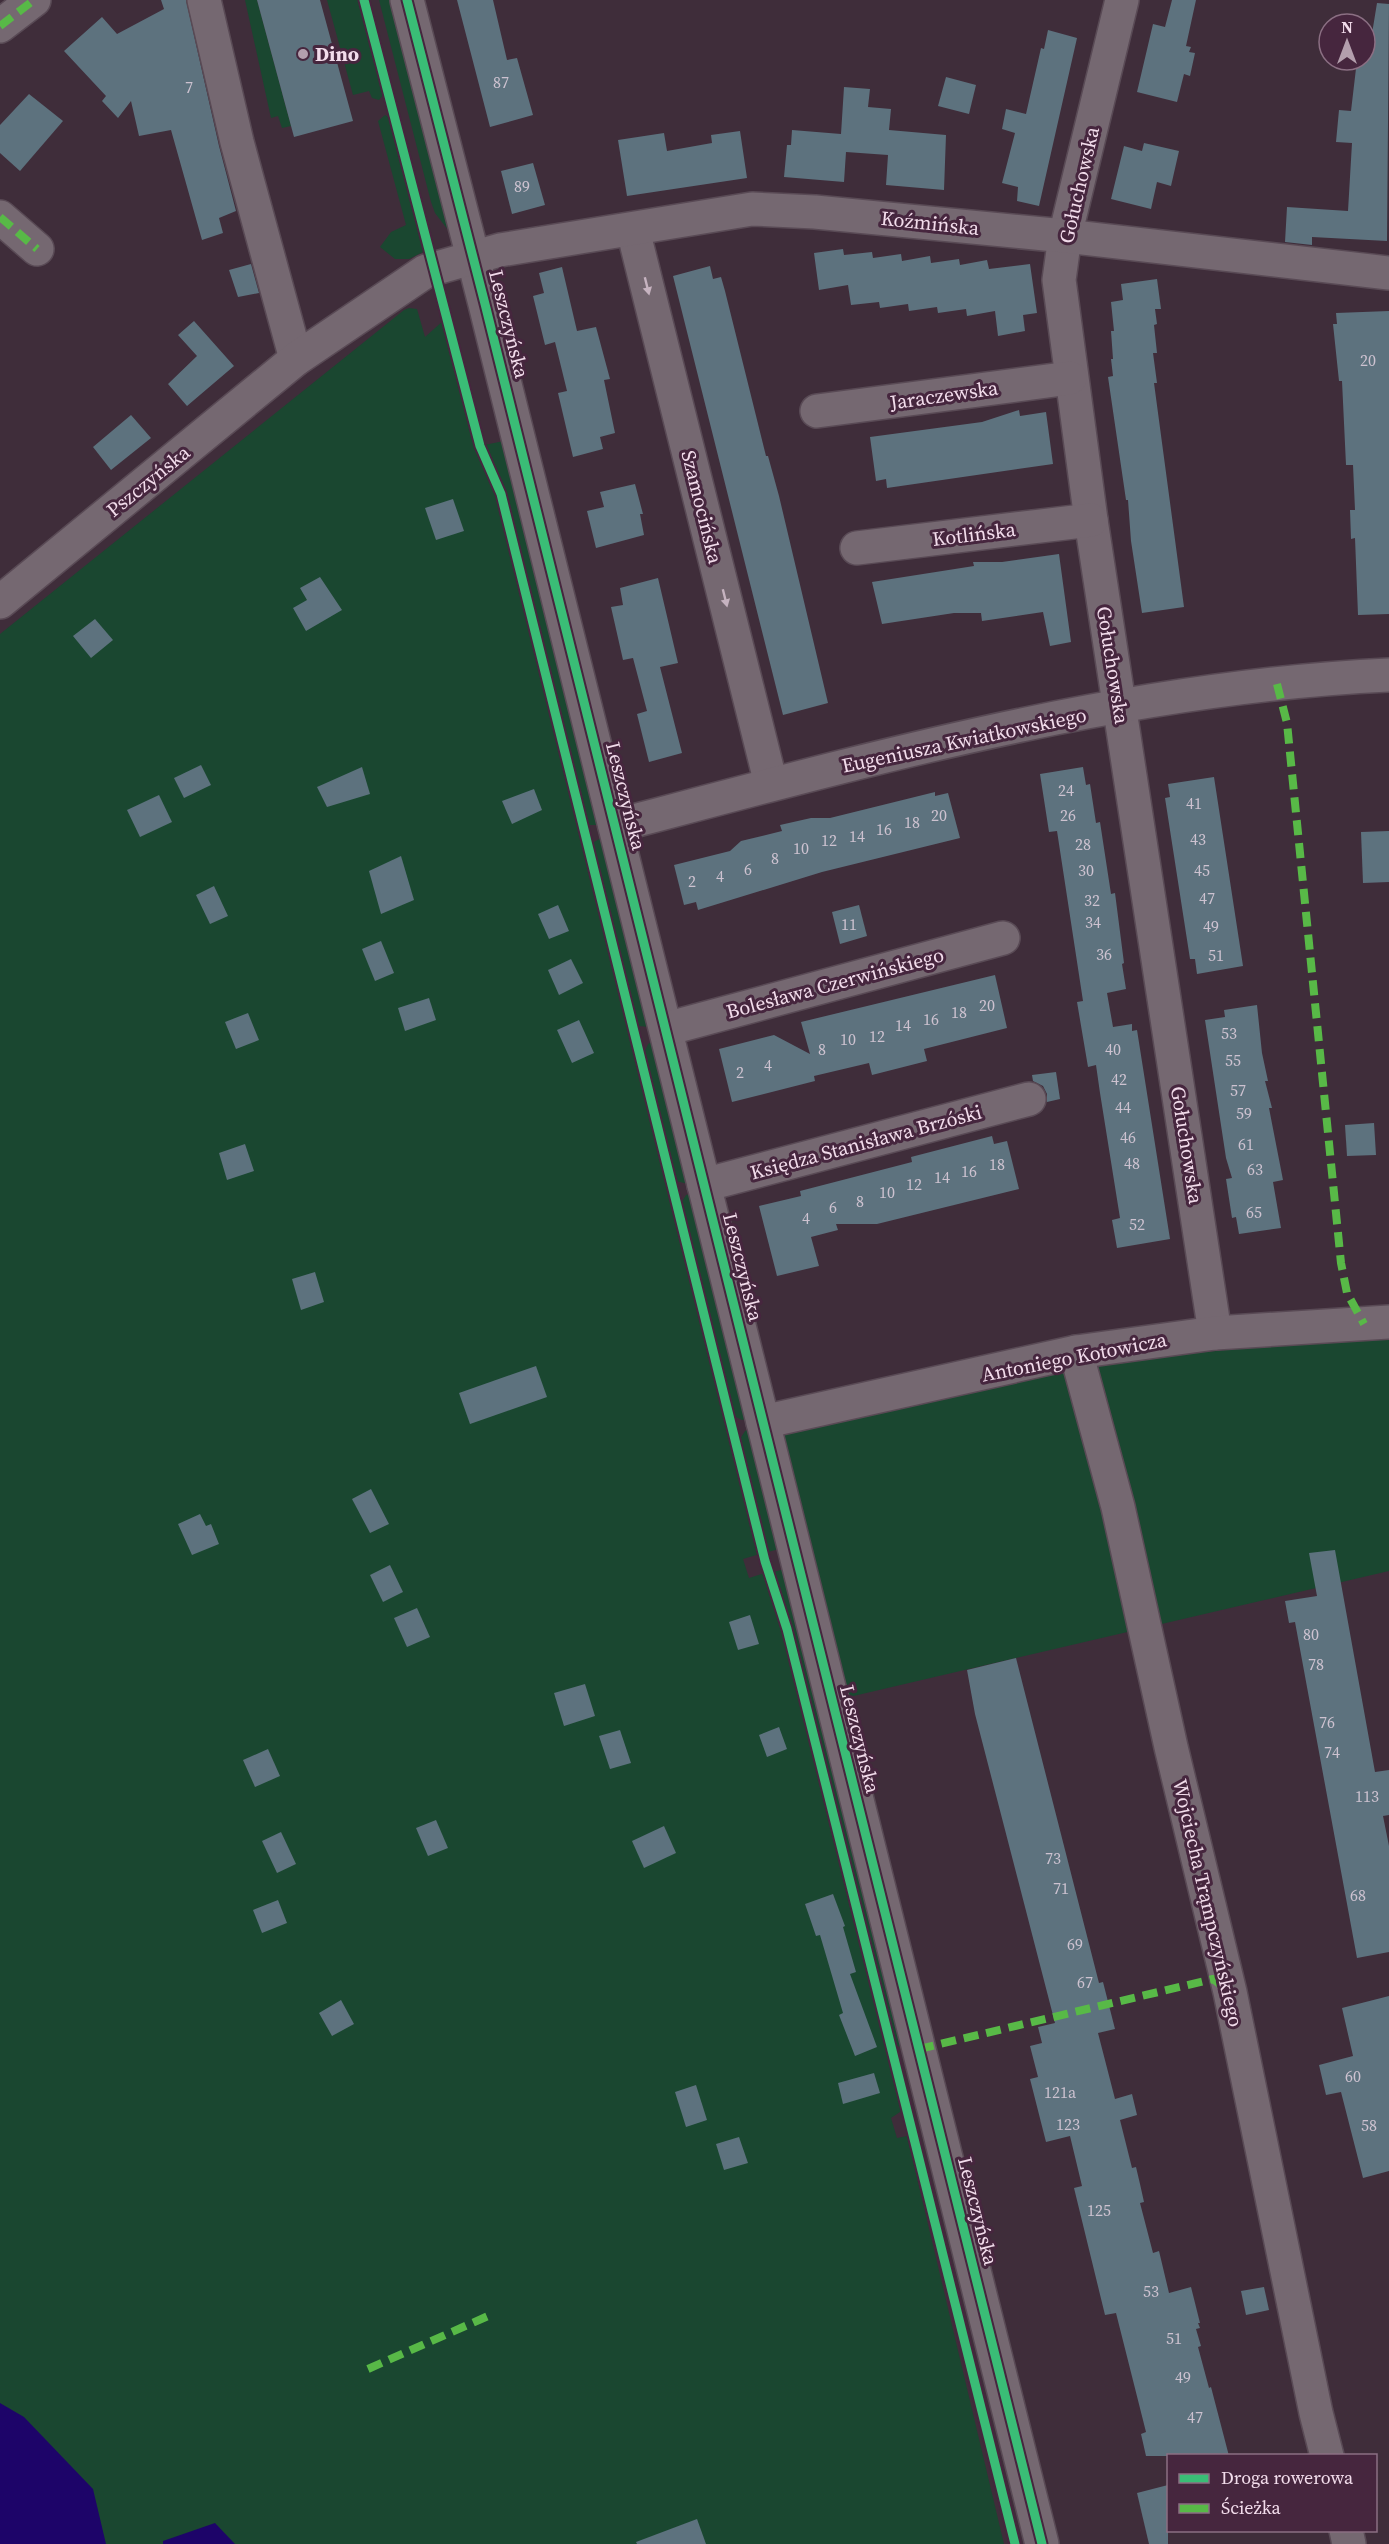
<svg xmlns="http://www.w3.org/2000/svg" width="1389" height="2544" viewBox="0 0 1389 2544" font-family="'Source Serif 4',serif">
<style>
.green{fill:#1a4730}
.water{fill:#1d0469}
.building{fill:#5d727e}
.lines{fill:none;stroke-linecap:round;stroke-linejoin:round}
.minor-casing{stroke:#594a55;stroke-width:36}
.minor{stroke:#756871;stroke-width:33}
.quiet{stroke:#58b947;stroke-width:8;stroke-dasharray:15 8;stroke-linecap:butt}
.cycleway-casing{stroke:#46263e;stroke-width:13}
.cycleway{stroke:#3abd76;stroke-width:9}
.oneway{fill:#c6b3c0}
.poi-dot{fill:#b39fad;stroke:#46263e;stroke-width:2}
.labels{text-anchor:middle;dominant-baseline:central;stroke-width:6;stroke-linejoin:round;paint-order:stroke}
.number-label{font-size:16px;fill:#cdc2d0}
.poi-label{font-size:20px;font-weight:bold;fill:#f2dceb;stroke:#46263e;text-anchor:start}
.street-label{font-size:20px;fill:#f2dceb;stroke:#46263e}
</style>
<rect width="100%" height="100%" fill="#3f2d3a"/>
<g class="green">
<path d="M245,0H257L291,126L282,128L278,116L271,118Z"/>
<path d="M327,0H359L384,94L379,100L372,98L369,91L353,95Z"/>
<path d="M379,0H393L448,222V230L435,213L431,202Z"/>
<path d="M385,115L390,118L423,243V252L409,259H395L380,247L391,232L406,225L378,121Z"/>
<path d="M409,308L417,309L425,337L444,320L476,447L497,495L760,1554L743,1559L749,1578L765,1573L785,1636L903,2110L891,2118L897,2138L907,2136L1004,2544H0V634L404,310Z"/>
<path d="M504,441L599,825H590L587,822L505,493L484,445Z"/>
<path d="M603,837L649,1027L639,1026L636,1022L593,848L594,842Z"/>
<path d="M653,1041L688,1184L676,1181L644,1053L648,1044Z"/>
<path d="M691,1194L747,1419L742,1420L734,1416L681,1203L686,1195Z"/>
<path d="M1389,1334V1571L845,1698L780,1428L1094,1363Z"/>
<path d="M749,1429L779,1549L768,1552L740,1439L745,1431Z"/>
<path d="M785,1569L903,2047L896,2046L894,2043L793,1635L773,1572Z"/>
</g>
<g class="water">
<path d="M0,2403L24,2417L93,2489L106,2544H0Z"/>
<path d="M215,2523L235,2544H163V2541Z"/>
</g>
<g class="building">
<path d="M161,0H186L219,146L236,211L219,218L223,233L202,240L171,130L139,136L131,101L118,118L102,101L106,96L64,51L102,17L117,34L164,9Z"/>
<path d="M257,0H320L353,121L294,137Z"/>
<path d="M457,0H493L507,60L517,58L533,115L490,127Z"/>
<path d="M1172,0H1196L1186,46L1191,47L1189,52L1195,53L1190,76L1184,74L1177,102L1137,92L1153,24L1165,27Z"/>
<path d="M1377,3L1389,4L1387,241L1312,237V245L1285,242L1287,207L1348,211L1352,143L1336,142L1339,110L1351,111L1357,60H1365V52H1369Z"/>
<path d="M1048,30L1077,38L1039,206L1017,201L1018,187L1002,183L1015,133L1002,129L1006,109L1026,114L1041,48L1044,49Z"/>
<path d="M946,77L976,85L969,114L938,106Z"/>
<path d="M844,87L870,89L868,107L891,109L889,130L946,135L944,190L886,185L888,155L846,152L844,182L784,177L787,145H791L792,130L841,134Z"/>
<path d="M29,94L63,121L20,171L0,153V125Z"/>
<path d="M740,131L747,178L627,196L618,140L664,133L667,151L712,143L711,135Z"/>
<path d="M1144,143L1179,151L1171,186L1157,182L1151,209L1111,199L1124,146L1142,151Z"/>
<path d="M533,163L545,205L512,214L501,171Z"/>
<path d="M843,249L844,255L872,252L873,258L901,254L902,261L930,256L931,263L959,259L960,265L987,260L989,269L1030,264L1037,313L1023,315L1025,331L998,336L995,311L967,316L966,309L938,313L937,307L909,311L908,304L880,308L879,302L851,305L848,285L819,290L816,268L814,253Z"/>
<path d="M251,264L259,293L238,297L229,270Z"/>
<path d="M710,266L713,279L721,277L725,291L766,456H768L779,496L828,703L783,715L673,276Z"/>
<path d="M562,267L577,331L596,327L610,379L604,380L615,433L600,437L603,449L573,457L558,393L567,391L555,342L545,345L533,296L544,293L539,273Z"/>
<path d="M1157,279L1161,309H1155L1157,324L1154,325L1157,353H1153L1157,383H1154L1184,607L1142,613L1131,541L1128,500H1126L1108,377L1113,376L1111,359H1113L1111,331H1114L1111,302L1123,300L1121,284Z"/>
<path d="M1389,311V614L1358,615L1355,538L1351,539L1350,510H1355L1353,465H1346L1342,381H1339L1333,324H1337L1336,313Z"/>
<path d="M194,321L234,366L187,406L168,384L197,356L178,335Z"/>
<path d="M1019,410L1020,416L1046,412L1053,464L887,488L886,479L876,481L870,437L982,422Z"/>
<path d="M131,415L151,438L111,470L93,447Z"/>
<path d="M635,484L643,514H640L644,535L596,548L587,511L604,507L600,492Z"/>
<path d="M453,499L464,531L436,540L425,508Z"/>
<path d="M1059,554L1071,642L1050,646L1043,612L982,621L981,613H954L882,624L872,582L974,566L973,562H1002Z"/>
<path d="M320,577L342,610L306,631L293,608L307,600L300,588Z"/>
<path d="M658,578L678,663L660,667L682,753L649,762L637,714L647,711L633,658L623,660L611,607L623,605L620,588Z"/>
<path d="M95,619L113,640L91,658L73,636Z"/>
<path d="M201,765L211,785L184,798L174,778Z"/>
<path d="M362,767L370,794L327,807L317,787Z"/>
<path d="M1083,767L1086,785L1090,784L1096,823L1100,822L1111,894L1115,893L1124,963L1122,964L1126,989L1107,993L1113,1027L1132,1024V1031L1137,1030L1170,1239L1117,1248L1112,1220L1120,1218L1100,1093L1096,1065L1088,1067L1077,1002L1083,1001L1057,831L1049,832L1040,774Z"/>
<path d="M1214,777L1243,966L1197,974L1195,959H1190L1165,798L1170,797L1168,784Z"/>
<path d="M534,789L542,810L512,824L502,801Z"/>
<path d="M935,792V796L948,793L960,838L822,872L698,910L696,902L684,905L674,865L730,851L741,841L782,831L780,825L811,818H830Z"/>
<path d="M159,795L172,822L140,837L127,810Z"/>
<path d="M1389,831V882L1363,883L1361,832Z"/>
<path d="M401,856L414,900L381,914L369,871Z"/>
<path d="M214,886L228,916L210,924L196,895Z"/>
<path d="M558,905L569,931L549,939L538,914Z"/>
<path d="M859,905L867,936L840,944L832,912Z"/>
<path d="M381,941L394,973L375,981L362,949Z"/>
<path d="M571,959L583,983L559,995L548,970Z"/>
<path d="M995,975L1007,1028L924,1049L927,1061L872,1075L869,1063L814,1076L815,1081L732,1102L719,1049L774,1035L810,1054L801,1022Z"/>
<path d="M429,998L436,1020L405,1031L398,1008Z"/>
<path d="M1257,1005L1262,1053L1268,1081H1265L1272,1108H1269L1283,1180L1273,1182L1281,1228L1239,1234L1236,1217L1232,1218L1226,1179L1232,1178L1226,1158L1205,1020L1225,1017L1224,1010Z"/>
<path d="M248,1013L259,1040L236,1049L225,1022Z"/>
<path d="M579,1020L594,1053L572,1063L557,1030Z"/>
<path d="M1056,1072L1060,1099L1047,1102V1094L1043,1086L1033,1081L1032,1075Z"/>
<path d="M1374,1123L1376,1155L1347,1156L1345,1125Z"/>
<path d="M992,1136L994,1144L1007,1141L1019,1189L877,1224H836L838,1230L811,1237L819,1266L777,1276L759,1206L801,1196L800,1191L912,1162L911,1157Z"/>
<path d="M245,1144L254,1171L227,1180L219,1153Z"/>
<path d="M315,1272L324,1302L301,1310L292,1279Z"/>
<path d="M536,1366L547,1397L470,1424L459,1393Z"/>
<path d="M371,1489L389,1524L370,1533L352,1499Z"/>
<path d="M200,1514L206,1526L211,1524L219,1544L192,1555L178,1524Z"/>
<path d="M1335,1550L1375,1772L1389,1770V1815L1383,1816L1389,1846V1952L1357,1958L1295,1622L1289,1623L1285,1601L1317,1596L1309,1553Z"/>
<path d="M390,1565L403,1592L383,1602L370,1575Z"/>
<path d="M417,1608L430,1637L407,1647L394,1618Z"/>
<path d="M750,1615L759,1644L738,1650L729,1622Z"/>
<path d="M1016,1658L1099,1983L1103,1982L1115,2029L1098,2033L1115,2099L1132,2094L1137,2115L1120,2120L1132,2168L1136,2167L1140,2184L1144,2202L1140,2203L1153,2253L1159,2251L1169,2293L1191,2287L1200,2323H1198L1200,2328L1196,2329L1201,2346L1198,2347L1209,2388L1211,2387L1229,2456H1146L1141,2434L1146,2432L1116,2313L1105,2315L1074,2188L1082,2186L1070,2136L1046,2142L1030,2079L1038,2077L1030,2046L1042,2043L1038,2027L1055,2023L975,1714L967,1670Z"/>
<path d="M585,1684L595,1716L564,1726L554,1693Z"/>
<path d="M779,1727L787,1749L767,1757L759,1735Z"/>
<path d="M620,1730L631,1763L610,1769L599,1736Z"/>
<path d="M268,1749L280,1776L255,1787L243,1760Z"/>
<path d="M436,1820L448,1848L428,1856L416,1828Z"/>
<path d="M664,1826L676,1853L644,1868L632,1841Z"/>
<path d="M281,1832L296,1864L277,1873L262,1841Z"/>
<path d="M833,1894L845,1926L843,1927L856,1972L850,1974L877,2047L855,2056L839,2015L843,2013L820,1935L816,1936L805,1904Z"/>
<path d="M278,1900L287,1923L262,1933L253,1910Z"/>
<path d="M1389,1996V2171L1363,2178L1341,2092L1326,2095L1319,2065L1353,2056L1342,2008Z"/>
<path d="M341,2000L354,2024L332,2036L319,2013Z"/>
<path d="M874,2073L880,2093L843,2104L838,2083Z"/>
<path d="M696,2085L707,2120L686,2127L675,2092Z"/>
<path d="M739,2137L748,2163L724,2170L716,2144Z"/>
<path d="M1264,2287L1269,2310L1246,2315L1241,2291Z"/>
<path d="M1168,2485V2544H1149L1137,2493Z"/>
<path d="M697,2519L706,2544H637L636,2542Z"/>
</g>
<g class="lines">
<defs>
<g id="minor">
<path d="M204,0L237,142L296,359"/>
<path d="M407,0L485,304L1042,2544"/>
<path d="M1122,0L1065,236L1059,280L1091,520L1215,1333"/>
<path d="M0,26L34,0"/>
<path d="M0,217L37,249"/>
<path d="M633,230L771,784"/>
<path d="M817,411L1070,378"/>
<path d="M857,548L1091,520"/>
<path d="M0,602L296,359L426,271L500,250L752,209L815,212L1065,236L1389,273"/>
<path d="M615,826C869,759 1126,687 1389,675"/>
<path d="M666,1029L1003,938"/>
<path d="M704,1185L1029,1099"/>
<path d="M1076,1352L1118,1507L1171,1747L1230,1992L1316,2413L1327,2456"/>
<path d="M763,1422L1076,1352L1215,1333L1389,1322"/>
<path d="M1346,2530L1349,2544"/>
</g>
</defs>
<use href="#minor" class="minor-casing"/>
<use href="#minor" class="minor"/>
<g class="quiet">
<path d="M0,26L34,0"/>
<path d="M0,217L37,249"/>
<path d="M1277,684L1287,723L1341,1263L1347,1293L1364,1324"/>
<path d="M919,2049L1213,1979L1230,1992"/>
<path d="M368,2369L488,2316"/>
</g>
<defs>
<g id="cycleway">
<path d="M364,0L480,446L501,494L765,1561L787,1629L1015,2544"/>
<path d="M407,0L485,304L1042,2544"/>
</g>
</defs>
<use href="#cycleway" class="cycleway-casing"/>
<use href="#cycleway" class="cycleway"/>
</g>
<defs><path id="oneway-solid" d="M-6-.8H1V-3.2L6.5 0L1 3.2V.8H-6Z" transform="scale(1.5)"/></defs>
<g class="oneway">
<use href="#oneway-solid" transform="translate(647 286) rotate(76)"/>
<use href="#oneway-solid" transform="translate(725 598) rotate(76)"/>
</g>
<circle class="poi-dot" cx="303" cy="54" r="6"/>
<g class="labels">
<g class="number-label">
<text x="501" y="82">87</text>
<text x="189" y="87">7</text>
<text x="522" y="186">89</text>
<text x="1368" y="360">20</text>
<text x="1066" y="790">24</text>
<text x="1194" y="803">41</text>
<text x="939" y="815">20</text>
<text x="1068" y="815">26</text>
<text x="912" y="822">18</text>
<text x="884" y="829">16</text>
<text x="857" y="836">14</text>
<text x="1198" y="839">43</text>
<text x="829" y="840">12</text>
<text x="1083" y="844">28</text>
<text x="801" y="848">10</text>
<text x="775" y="858">8</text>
<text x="748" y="869">6</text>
<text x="1086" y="870">30</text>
<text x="1202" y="870">45</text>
<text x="720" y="876">4</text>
<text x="692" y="881">2</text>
<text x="1207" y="898">47</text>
<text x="1092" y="900">32</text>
<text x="1093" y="922">34</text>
<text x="849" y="924">11</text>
<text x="1211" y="926">49</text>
<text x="1104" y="954">36</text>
<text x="1216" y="955">51</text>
<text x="987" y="1005">20</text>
<text x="959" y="1012">18</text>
<text x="931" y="1019">16</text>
<text x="903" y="1025">14</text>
<text x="1229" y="1033">53</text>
<text x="877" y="1036">12</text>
<text x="848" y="1039">10</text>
<text x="822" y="1049">8</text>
<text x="1113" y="1049">40</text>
<text x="1233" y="1060">55</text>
<text x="768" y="1065">4</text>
<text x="740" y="1072">2</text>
<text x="1119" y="1079">42</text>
<text x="1238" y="1090">57</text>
<text x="1123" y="1107">44</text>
<text x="1244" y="1113">59</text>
<text x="1128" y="1137">46</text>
<text x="1246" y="1144">61</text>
<text x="1132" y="1163">48</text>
<text x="997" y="1164">18</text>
<text x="1255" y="1169">63</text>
<text x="969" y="1171">16</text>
<text x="942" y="1177">14</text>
<text x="914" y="1184">12</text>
<text x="887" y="1192">10</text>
<text x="860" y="1201">8</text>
<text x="833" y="1207">6</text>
<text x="1254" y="1212">65</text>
<text x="806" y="1218">4</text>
<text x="1137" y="1224">52</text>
<text x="1311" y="1634">80</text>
<text x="1316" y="1664">78</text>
<text x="1327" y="1722">76</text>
<text x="1332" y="1752">74</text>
<text x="1367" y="1796">113</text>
<text x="1053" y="1858">73</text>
<text x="1061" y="1888">71</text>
<text x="1358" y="1895">68</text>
<text x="1075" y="1944">69</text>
<text x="1085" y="1982">67</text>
<text x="1353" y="2076">60</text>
<text x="1060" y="2092">121a</text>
<text x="1068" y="2124">123</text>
<text x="1369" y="2125">58</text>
<text x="1099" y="2210">125</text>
<text x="1151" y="2291">53</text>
<text x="1174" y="2338">51</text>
<text x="1183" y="2377">49</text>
<text x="1195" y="2417">47</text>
</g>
<g class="poi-label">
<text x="315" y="54">Dino</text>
</g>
<g class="street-label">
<text transform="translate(1079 185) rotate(-77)">Gołuchowska</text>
<text transform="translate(930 223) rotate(6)">Koźmińska</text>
<text transform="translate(509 324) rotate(76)">Leszczyńska</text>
<text transform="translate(944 395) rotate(-8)">Jaraczewska</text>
<text transform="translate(148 481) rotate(-39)">Pszczyńska</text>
<text transform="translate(702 507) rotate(76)">Szamocińska</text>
<text transform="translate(974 534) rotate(-7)">Kotlińska</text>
<text transform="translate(1113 665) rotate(81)">Gołuchowska</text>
<text transform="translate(964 740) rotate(-12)">Eugeniusza Kwiatkowskiego</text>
<text transform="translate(626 796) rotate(76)">Leszczyńska</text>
<text transform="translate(835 983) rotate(-15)">Bolesława Czerwińskiego</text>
<text transform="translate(866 1142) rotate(-15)">Księdza Stanisława Brzóski</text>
<text transform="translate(1187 1145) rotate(81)">Gołuchowska</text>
<text transform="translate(743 1267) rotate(76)">Leszczyńska</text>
<text transform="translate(1074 1357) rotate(-11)">Antoniego Kotowicza</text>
<text transform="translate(860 1739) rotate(76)">Leszczyńska</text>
<text transform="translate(1208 1903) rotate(77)">Wojciecha Trąmpczyńskiego</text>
<text transform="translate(978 2211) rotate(76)">Leszczyńska</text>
</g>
</g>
<rect x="1167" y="2454" width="210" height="78" fill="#46263e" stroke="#8b6f83" stroke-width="1.5"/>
<rect x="1179" y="2474" width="30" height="9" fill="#3abd76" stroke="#8b6f83" stroke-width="1.5"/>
<text x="1221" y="2484" font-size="18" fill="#f2dceb">Droga rowerowa</text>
<rect x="1179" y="2504" width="30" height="9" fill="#58b947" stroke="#8b6f83" stroke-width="1.5"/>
<text x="1221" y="2514" font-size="18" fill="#f2dceb">Ścieżka</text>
<g transform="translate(1347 42)"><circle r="28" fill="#46263e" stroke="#8b6f83" stroke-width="1.5"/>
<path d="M0-4.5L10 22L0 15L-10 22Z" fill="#b39fad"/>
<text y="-9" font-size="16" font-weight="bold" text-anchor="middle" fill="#f2dceb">N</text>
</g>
</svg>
